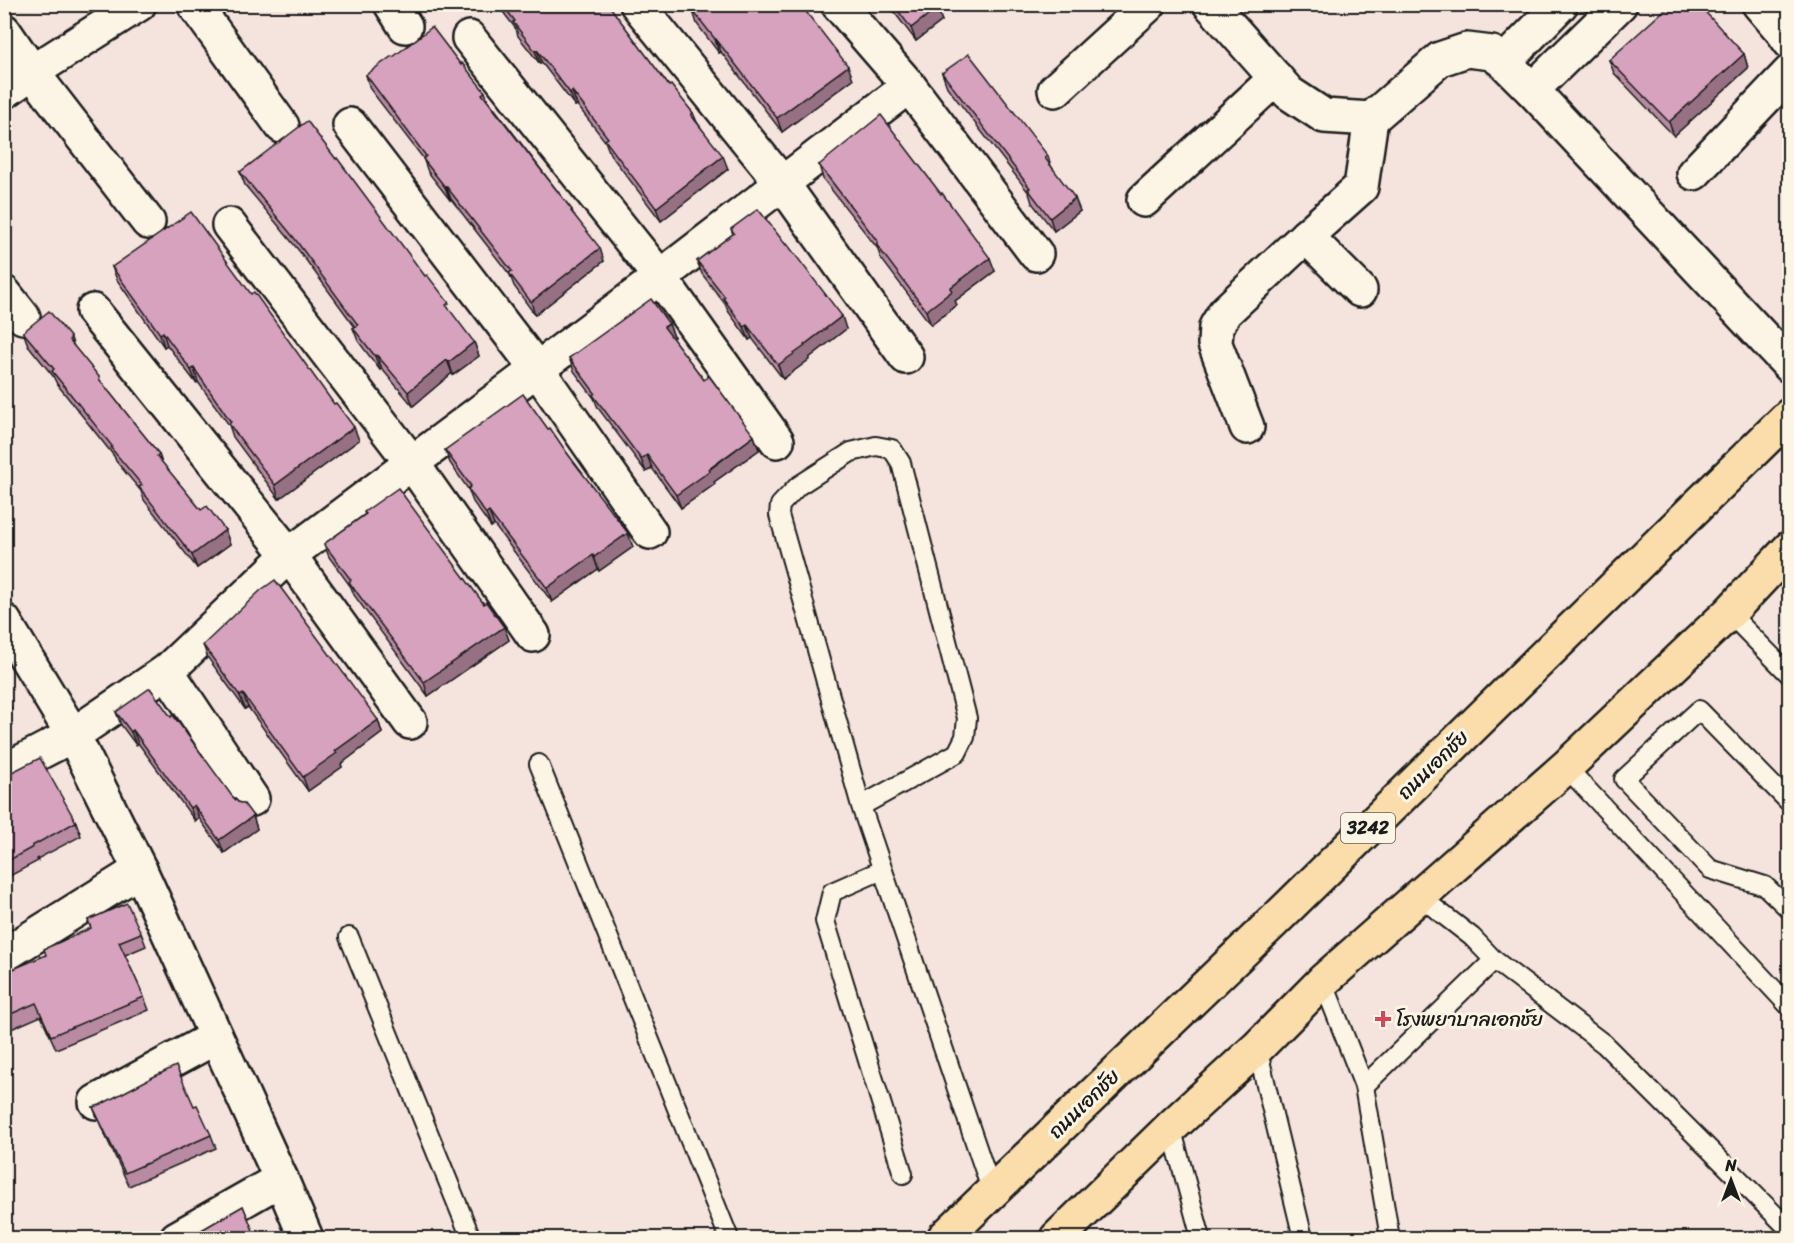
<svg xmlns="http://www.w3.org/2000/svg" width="1794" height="1243" viewBox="0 0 1794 1243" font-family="Sriracha,'Playpen Sans Thai',sans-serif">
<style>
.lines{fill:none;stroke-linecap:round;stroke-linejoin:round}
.service-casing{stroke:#1c1c1c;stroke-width:22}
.minor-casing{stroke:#1c1c1c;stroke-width:38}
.primary-casing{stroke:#1c1c1c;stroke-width:38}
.service{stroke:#fcf5e5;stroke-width:18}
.minor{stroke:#fcf5e5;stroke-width:33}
.primary{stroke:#faddab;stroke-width:33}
.wall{fill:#b88ba3;stroke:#1c1c1c;stroke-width:1.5}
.shaded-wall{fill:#967184;stroke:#1c1c1c;stroke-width:1.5}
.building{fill:#d6a2bd;stroke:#1c1c1c;stroke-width:1.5}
.poi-dot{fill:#d1495b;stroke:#fcf5e5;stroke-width:2}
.labels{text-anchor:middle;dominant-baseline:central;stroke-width:6;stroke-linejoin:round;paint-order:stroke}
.shield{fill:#fcf5e5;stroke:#5f5d58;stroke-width:1.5}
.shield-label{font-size:18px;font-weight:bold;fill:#1c1c1c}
.street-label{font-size:20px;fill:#1c1c1c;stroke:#fcf5e5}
.poi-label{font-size:20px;fill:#1c1c1c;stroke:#fcf5e5;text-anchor:start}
</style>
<rect width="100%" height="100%" fill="#f4e4dd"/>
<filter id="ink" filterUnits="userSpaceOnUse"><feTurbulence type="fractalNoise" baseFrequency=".0167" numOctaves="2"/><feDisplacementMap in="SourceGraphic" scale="12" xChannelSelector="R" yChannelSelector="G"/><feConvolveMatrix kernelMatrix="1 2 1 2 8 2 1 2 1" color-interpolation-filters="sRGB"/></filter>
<g filter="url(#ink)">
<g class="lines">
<defs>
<g id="service">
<path d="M1729,613L1790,675"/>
<path d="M539,764L729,1238"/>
<path d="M1566,767L1790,1007"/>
<path d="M1790,803L1699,710L1624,779L1710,869L1765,886L1790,910"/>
<path d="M861,806L779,515L780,505L798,486L851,452L876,446L892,449L901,463L967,718L965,737L957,753L861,806L992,1192"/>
<path d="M882,870L832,892L825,921L903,1174"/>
<path d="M349,937L471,1238"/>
<path d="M1494,960L1604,1044L1790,1230"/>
<path d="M1323,981L1364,1086L1390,1238"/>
<path d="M1257,1048L1303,1238"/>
<path d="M1364,1086L1494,960L1472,937L1419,896"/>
<path d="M1171,1127L1201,1238"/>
</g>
<g id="minor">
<path d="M194,4L282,126"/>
<path d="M391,4L405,26"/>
<path d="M637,4L782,183L906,357"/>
<path d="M838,4L909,86L1036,254"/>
<path d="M1210,4L1289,93L1324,116L1371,119L1440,59L1467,50L1492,53L1504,62L1532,90L1790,366"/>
<path d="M1759,4L1783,32L1790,42"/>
<path d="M4,31L32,72L148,222"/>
<path d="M469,38L660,277L777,441"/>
<path d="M1504,62L1561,4"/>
<path d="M1055,90L1149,4"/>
<path d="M1532,90L1620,4"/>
<path d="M4,92L32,72L139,4"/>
<path d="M350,125L537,369L650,532"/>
<path d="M1694,173L1790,72"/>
<path d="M1144,200L1276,78"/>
<path d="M229,225L412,463L533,635"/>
<path d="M1306,236L1360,290"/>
<path d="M4,293L23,317"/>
<path d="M93,311L289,555L410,722"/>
<path d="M1247,427L1215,344L1216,327L1225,312L1306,236L1361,187L1371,119"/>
<path d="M4,621L73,735L140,870L281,1179L306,1238"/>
<path d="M167,671L252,799"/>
<path d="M4,771L73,735L167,671L289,555L660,277L909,86"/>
<path d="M4,955L140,870"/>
<path d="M96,1102L216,1037"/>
<path d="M177,1238L281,1179"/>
</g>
<g id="primary">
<path d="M944,1238L1272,923L1790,415"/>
<path d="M1057,1238L1171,1127L1257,1048L1323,981L1566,767L1729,613L1790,548"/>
</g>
</defs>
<use href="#service" class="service-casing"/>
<use href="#minor" class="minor-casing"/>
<use href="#primary" class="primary-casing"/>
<use href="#service" class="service"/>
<use href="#minor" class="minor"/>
<use href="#primary" class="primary"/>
</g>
<g class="wall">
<path d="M497,4H610L612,10L669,86L693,113L697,122L728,169L661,221L610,154L605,141L577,105L575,106L542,63L540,64L518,36L516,29Z"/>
<path d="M690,4H800L853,79L782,132L721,52L719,53L697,24L693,11L694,10Z"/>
<path d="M888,4H935L942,21L916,41Z"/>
<path d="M1744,54L1748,68L1674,136L1614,73L1609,60Z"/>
<path d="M393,57L461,65L485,92L488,100L572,210L574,216L604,261L535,315L514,286L510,275L451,199L450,200L428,172L423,158L370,89L366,75Z"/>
<path d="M942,73L1048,156L1051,166L1080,211L1054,231L1032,203L1029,193L947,87Z"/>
<path d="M819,165L995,271L955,301L957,305L931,325L880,257L878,249L823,179Z"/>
<path d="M240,172L474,342L479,356L453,375L452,373L413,406L382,369L380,370L358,341L353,328L355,327L300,252L245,185Z"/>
<path d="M731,229L846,329L809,358L810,359L783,379L752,338L749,340L728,311L725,304L702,274L697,261L733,234Z"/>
<path d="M112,267L359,440L279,499L233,437L229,425L198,382L196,383L167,345L164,347L117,280Z"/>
<path d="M669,324L674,337L672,338L704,380L754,436L759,450L714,482L715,484L681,508L652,468L646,472L598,408L594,398L574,371L569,358Z"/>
<path d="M23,332L71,338L74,347L102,383L159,454L162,463L201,510L225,530L230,544L197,568L144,500L141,491L116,461L114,456L57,384L53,376L28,345Z"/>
<path d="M548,429L567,453L633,547L599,571L598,569L552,602L494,525L491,527L473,502L468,489L450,463L445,450Z"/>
<path d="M364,512L484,604L504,627L509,640L428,696L354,595L351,587L329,557L324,544L365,514Z"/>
<path d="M203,645L378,720L382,733L341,764L342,767L308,791L248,707L245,709L208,658Z"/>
<path d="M4,692L11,708L4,712Z"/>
<path d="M116,712L232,796L253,816L257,829L224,853L199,818L195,821L138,743L136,745L121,725Z"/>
<path d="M4,776L76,822L81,836L37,859L38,861L4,879Z"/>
<path d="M88,920L141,933L146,946L125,955L144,997L149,1010L56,1049L41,1016L4,1032V973L46,955L91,929Z"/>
<path d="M194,1106L211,1135L216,1148L129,1186L98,1120L93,1107Z"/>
<path d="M243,1206L256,1239H186Z"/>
</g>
<g class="shaded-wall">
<path d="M937,8L942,21L916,41L911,28Z"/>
<path d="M715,39H716L721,52L719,53Z"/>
<path d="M537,50L542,63L540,64L535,51Z"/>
<path d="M1744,54L1748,68L1674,136L1669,122Z"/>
<path d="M848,66L853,79L782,132L777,118Z"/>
<path d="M572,91L577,105L575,106L570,93Z"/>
<path d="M723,156L728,169L661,221L656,208Z"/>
<path d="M446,186L451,199L450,200L445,187Z"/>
<path d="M1075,198L1080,211L1054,231L1050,218Z"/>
<path d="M600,248L604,261L535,315L531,302Z"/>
<path d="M990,258L995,271L955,301L957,305L931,325L926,311L950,288Z"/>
<path d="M842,316L846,329L809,358L810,359L783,379L778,365Z"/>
<path d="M669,324L674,337L669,340L664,327Z"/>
<path d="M747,325L752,338L749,340L744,327Z"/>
<path d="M163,332L167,345L164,347L160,334Z"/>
<path d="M474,342L479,356L453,375L449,362Z"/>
<path d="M377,355L382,369L380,370L375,356Z"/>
<path d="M447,360L452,373L413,406L408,392Z"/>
<path d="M194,368L198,382L196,383L191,370Z"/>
<path d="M354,427L359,440L279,499L275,485Z"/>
<path d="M754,436L759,450L714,482L715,484L681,508L676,495Z"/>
<path d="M647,455L652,468L646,472L641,459Z"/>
<path d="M489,512L494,525L491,527L486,514Z"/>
<path d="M225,530L230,544L197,568L192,555Z"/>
<path d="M628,533L633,547L599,571L594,557Z"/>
<path d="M593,555L598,569L552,602L547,588Z"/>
<path d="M504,627L509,640L428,696L424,682Z"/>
<path d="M243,694L248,707L245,709L240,696Z"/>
<path d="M378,720L382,733L341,764L342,767L308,791L303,777L335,751Z"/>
<path d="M133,730L138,743L136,745L131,732Z"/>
<path d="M194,805L199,818L195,821L190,808Z"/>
<path d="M253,816L257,829L224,853L219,840Z"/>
</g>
<g class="building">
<path d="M502,4H608L669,86L671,85L693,113L691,115L723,156L656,208L605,140L608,138L572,91L570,93L537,50L535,51L513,22L515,21Z"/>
<path d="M695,4H800L848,66L777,118L716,39H715L693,11L697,8Z"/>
<path d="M893,4H935L937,8L911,28Z"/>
<path d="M1671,4H1698L1744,54L1669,122L1609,60Z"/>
<path d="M432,27L461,65L462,63L485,92L482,94L572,210L571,211L600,248L531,302L509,273L512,271L446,186L445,187L423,159L426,156L366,75L392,56L393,57Z"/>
<path d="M969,54L1048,156L1045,158L1075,198L1050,218L1028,189L1030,188L942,73Z"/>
<path d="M881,115L941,194L942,193L990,258L950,288L952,291L926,311L876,244L878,242L819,165Z"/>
<path d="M307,121L336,159L337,158L425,276L427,275L449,303L446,305L474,342L449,362L447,360L408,392L377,355L375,356L353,328L358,325L295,239L240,172Z"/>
<path d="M758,209L786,245L787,244L842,316L804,345L805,346L778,365L747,325L744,327L723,298L725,297L697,261L734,233L731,229Z"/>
<path d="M191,212L251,294L254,292L334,404L336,403L354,427L275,485L229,424L231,422L194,368L191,370L163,332L160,334L112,267Z"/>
<path d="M651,299L669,324L664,327L704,380L709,376L754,436L709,469L710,471L676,495L647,455L641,459L593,395L595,393L569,358Z"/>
<path d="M49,311L71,338L69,340L100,378L99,379L159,454L157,456L201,510L207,506L225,530L192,555L139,487L142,485L111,448L112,446L52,371L54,369L23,332Z"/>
<path d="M523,394L548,429L550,428L567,453L628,533L594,557L593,555L547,588L489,512L486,514L468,489L471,486L445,450Z"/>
<path d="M398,488L484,604L486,602L504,627L424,682L349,582L351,580L324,544L366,514L364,512Z"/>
<path d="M275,580L378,720L335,751L337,753L303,777L243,694L240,696L203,645L261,590Z"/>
<path d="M150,688L171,717L173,715L232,796L238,802L244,804L253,816L219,840L194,805L190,808L133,730L131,732L116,712Z"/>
<path d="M40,758L76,822L32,846L33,847L4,863V776Z"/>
<path d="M127,903L141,933L119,942L144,997L51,1036L36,1003L4,1017V973L46,955L44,949L91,928L88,920Z"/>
<path d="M176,1066L194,1106L197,1105L211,1135L125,1173L93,1107L100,1105L153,1077Z"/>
<path d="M243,1206L254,1233L241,1239H186Z"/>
</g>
</g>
<path class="poi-dot" d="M1380 1010h6v6h6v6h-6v6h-6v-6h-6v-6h6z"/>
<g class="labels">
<rect class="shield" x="1341" y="813" width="54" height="30" rx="4.5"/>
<g class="shield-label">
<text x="1368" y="828">3242</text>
</g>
<g class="street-label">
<text transform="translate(1433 765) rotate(-44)">ถนนเอกชัย</text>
<text transform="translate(1084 1104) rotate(-44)">ถนนเอกชัย</text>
</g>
<g class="poi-label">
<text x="1396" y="1019">โรงพยาบาลเอกชัย</text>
</g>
</g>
<rect width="1794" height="1243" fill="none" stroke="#fcf5e5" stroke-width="24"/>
<rect x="12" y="12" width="1770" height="1219" fill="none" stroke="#1c1c1c" stroke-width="2" filter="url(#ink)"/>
<g transform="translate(1731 1180)" stroke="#fcf5e5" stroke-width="4.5" paint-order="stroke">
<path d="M0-4.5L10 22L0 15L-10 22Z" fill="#1c1c1c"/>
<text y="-9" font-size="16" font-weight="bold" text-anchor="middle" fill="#1c1c1c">N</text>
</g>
</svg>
